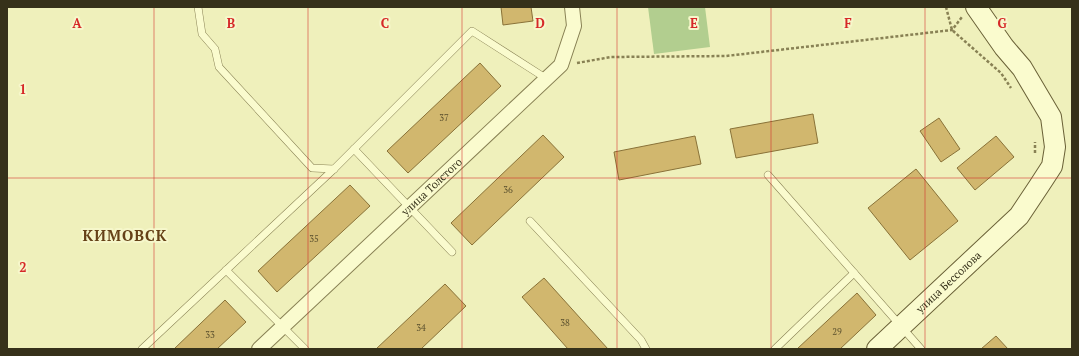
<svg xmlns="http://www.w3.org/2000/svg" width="1079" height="356" viewBox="0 0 1079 356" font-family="'PT Serif',serif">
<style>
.green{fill:#b2ce8f}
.building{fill:#d1b76e;stroke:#897238}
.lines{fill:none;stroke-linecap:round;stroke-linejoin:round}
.lane-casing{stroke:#888154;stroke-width:8}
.street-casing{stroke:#888154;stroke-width:16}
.secondary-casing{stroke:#6a6137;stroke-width:22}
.path{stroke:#888154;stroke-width:2.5;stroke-dasharray:3 2;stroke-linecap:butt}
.lane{stroke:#fafbce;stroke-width:7}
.street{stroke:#fafbce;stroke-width:14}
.secondary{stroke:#fafbce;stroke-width:20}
.grid{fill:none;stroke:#d62828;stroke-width:1;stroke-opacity:0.55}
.labels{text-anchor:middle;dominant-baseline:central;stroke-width:4;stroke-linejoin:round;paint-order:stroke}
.number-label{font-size:9px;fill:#5d522f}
.street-label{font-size:11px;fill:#36311a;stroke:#f6f7cb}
.district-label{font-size:15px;font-weight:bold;letter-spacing:1px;fill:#654117;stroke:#f6f7cb}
.grid-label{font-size:13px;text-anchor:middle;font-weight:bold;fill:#d62828;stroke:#f6f7cb;stroke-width:4;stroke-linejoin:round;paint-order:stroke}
</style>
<rect width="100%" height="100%" fill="#eff0bb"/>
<path class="green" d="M648,7H705L710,47L654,54Z"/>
<g class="building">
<path d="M501,7H531L533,21L503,25Z"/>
<path d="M480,63L501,86L408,173L387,151Z"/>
<path d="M813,114L818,143L736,158L730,129Z"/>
<path d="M939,118L960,149L941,162L920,131Z"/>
<path d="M543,135L564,157L472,245L451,223Z"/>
<path d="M695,136L701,164L619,180L614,152Z"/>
<path d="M996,136L1014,157L975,190L957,168Z"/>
<path d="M916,169L958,221L910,260L868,208Z"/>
<path d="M350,185L370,206L277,292L258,271Z"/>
<path d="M544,278L608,349H568L522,297Z"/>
<path d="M445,284L466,306L421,349H376Z"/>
<path d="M857,293L876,315L840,349H797Z"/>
<path d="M225,300L246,322L217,349H174Z"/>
<path d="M996,336L1008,349H981Z"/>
</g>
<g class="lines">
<defs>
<g id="lane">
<path d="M198,7L202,34L215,49L219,67L312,168L334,169"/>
<path d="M354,149L452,252"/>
<path d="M768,175L921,349"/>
<path d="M530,221L641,340L646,349"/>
<path d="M226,270L305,349"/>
<path d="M142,349L334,169L472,31L547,79"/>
<path d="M775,349L854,273"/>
</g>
<g id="street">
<path id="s1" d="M259,349L561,65L574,26L572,7"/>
</g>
<g id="secondary">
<path id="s2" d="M877,349L1019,216L1039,186L1052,166L1055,147L1051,117L1022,68L1004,47L976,7"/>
</g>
</defs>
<use href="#lane" class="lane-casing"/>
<use href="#street" class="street-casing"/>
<use href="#secondary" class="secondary-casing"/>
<g class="path">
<path d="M946,7L952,30L1001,73L1011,88"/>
<path d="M577,63L611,57L726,56L952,30L962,17"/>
<path d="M1035,153V142"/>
</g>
<use href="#lane" class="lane"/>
<use href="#street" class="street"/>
<use href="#secondary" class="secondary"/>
</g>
<path class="grid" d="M154,7V349M308,7V349M462,7V349M617,7V349M771,7V349M925,7V349M7,178H1072"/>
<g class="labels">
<g class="number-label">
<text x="444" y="118">37</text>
<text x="508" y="190">36</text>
<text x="314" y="239">35</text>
<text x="565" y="323">38</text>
<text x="421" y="328">34</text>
<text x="837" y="332">29</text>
<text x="210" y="335">33</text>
</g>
<g class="street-label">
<text stroke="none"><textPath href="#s1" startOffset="237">улица Толстого</textPath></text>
<text stroke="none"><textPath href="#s2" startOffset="98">улица Бессолова</textPath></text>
</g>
<g class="district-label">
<text x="125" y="235">КИМОВСК</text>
</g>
</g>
<g class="grid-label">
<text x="77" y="28">A</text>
<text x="231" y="28">B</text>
<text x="385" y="28">C</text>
<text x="540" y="28">D</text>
<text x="694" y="28">E</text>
<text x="848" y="28">F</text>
<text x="1002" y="28">G</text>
<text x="23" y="94">1</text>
<text x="23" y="272">2</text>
</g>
<rect width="1079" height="356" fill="none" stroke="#36311a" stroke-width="16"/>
</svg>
